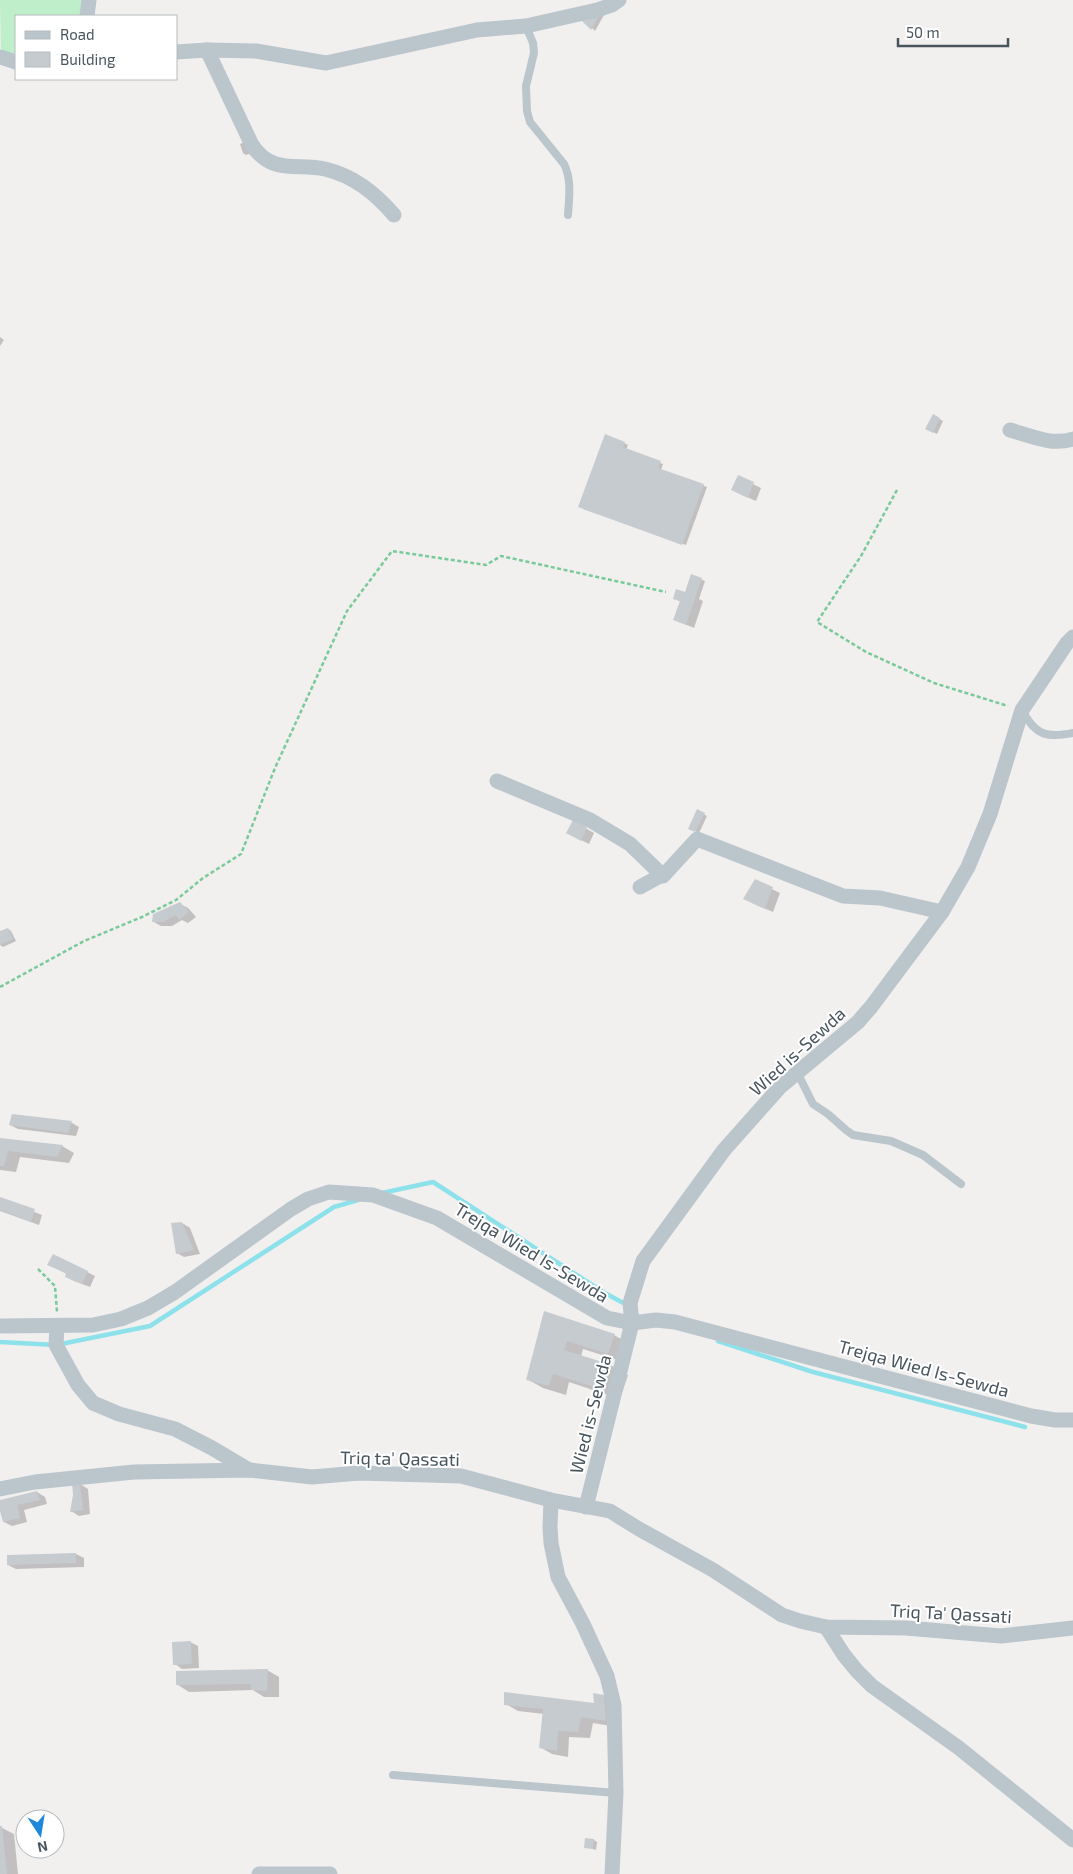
<svg xmlns="http://www.w3.org/2000/svg" width="1073" height="1874" viewBox="0 0 1073 1874" font-family="'Exo 2',sans-serif">
<style>
.green{fill:#bfeecb}
.shadow{fill:#0003}
.lines{fill:none;stroke-linecap:round;stroke-linejoin:round}
.stream{stroke:#8de1ea;stroke-width:4.5}
.building{fill:#c6cbcf}
.path{stroke:#78cb98;stroke-width:2.5;stroke-dasharray:4 2.5;stroke-linecap:butt}
.service{stroke:#bbc5cc;stroke-width:8}
.minor{stroke:#bbc5cc;stroke-width:15}
.labels{text-anchor:middle;dominant-baseline:central;stroke-width:4;stroke-linejoin:round;paint-order:stroke}
.street-label{font-size:18px;fill:#48555c;stroke:#fff}
</style>
<rect width="100%" height="100%" fill="#f2efef"/>
<path class="green" d="M0,0H83L80,16H16V53L1,54Z"/>
<g class="shadow">
<path d="M604,15L595,31L582,18Z"/>
<path d="M245,142L252,153L246,155L243,153L240,144Z"/>
<path d="M0,337L4,340L0,346Z"/>
<path d="M934,416L943,421L937,434L927,429Z"/>
<path d="M624,443L628,445L626,450L663,464L661,470L707,487L686,545L583,509Z"/>
<path d="M738,477L761,488L756,501L740,494Z"/>
<path d="M692,576L705,581L699,599L703,601L694,628L675,620L681,602L674,598L685,594Z"/>
<path d="M698,811L707,816L699,833L690,828Z"/>
<path d="M573,821L594,833L589,844L567,833Z"/>
<path d="M755,881L780,893L773,912L752,903Z"/>
<path d="M180,904L188,908L196,917L188,923L182,920L172,926H161L154,922Z"/>
<path d="M8,929L11,931L16,941L3,947L0,945V933Z"/>
<path d="M12,1115L72,1123L79,1127L76,1136L18,1129L10,1125Z"/>
<path d="M0,1139L62,1146L74,1153L69,1163L20,1157L16,1172L0,1170Z"/>
<path d="M0,1198L42,1215L39,1225L0,1211Z"/>
<path d="M182,1223L190,1228L200,1254L184,1257L177,1253Z"/>
<path d="M49,1265L87,1272L95,1276L90,1287L74,1281L67,1277V1274Z"/>
<path d="M545,1313L614,1335L630,1344L624,1362L583,1349L581,1357L612,1366L628,1375L620,1399L569,1382L566,1395L543,1388L527,1379Z"/>
<path d="M80,1484L88,1489L90,1514L79,1516L71,1511Z"/>
<path d="M37,1492L45,1497L47,1504L24,1510L27,1522L12,1526L4,1522L0,1502Z"/>
<path d="M76,1554L84,1558V1567L16,1569L8,1565Z"/>
<path d="M190,1642L198,1646L199,1668L182,1669L175,1664Z"/>
<path d="M267,1670L279,1677V1697H264L253,1690L189,1692L178,1685Z"/>
<path d="M604,1696L616,1703L617,1727L593,1723L590,1738L569,1737L568,1757L552,1754L540,1747L544,1714L518,1711L506,1704H595Z"/>
<path d="M0,1827L14,1834L18,1874H0Z"/>
<path d="M594,1840L597,1842L596,1850L586,1847Z"/>
</g>
<g class="lines">
<g class="stream">
<path d="M382,1193L433,1182L603,1292L627,1305"/>
<path d="M718,1341L813,1372L1025,1427"/>
<path d="M0,1342L56,1345L150,1326L334,1207L358,1200"/>
</g>
</g>
<g class="building">
<path d="M601,12L591,30L579,18Z"/>
<path d="M933,414L940,418L933,433L925,429Z"/>
<path d="M605,434L625,442L623,447L661,461L658,468L704,484L682,545L578,507Z"/>
<path d="M738,475L754,482L748,498L731,490Z"/>
<path d="M691,574L702,578L686,625L673,620L680,601L673,599L676,589L685,592Z"/>
<path d="M697,809L705,813L695,832L688,829Z"/>
<path d="M573,820L587,827L581,841L566,833Z"/>
<path d="M755,879L773,887L765,909L743,899Z"/>
<path d="M180,902L189,912L179,920L176,915L163,922H152L153,914Z"/>
<path d="M8,928L13,939L0,945V931Z"/>
<path d="M12,1114L72,1121L68,1133L9,1125Z"/>
<path d="M0,1138L63,1145L57,1157L8,1151L4,1166H0Z"/>
<path d="M0,1197L35,1209L31,1222L0,1210Z"/>
<path d="M182,1222L194,1250L176,1254L171,1223Z"/>
<path d="M53,1254L88,1271L82,1284L65,1277L66,1273L47,1265Z"/>
<path d="M544,1311L615,1334L608,1354L567,1341L564,1350L612,1365L604,1390L553,1374L549,1386L526,1380Z"/>
<path d="M72,1483H80L83,1510L70,1512L73,1495Z"/>
<path d="M37,1491L40,1500L17,1505L20,1518L3,1522L0,1511V1500Z"/>
<path d="M76,1553V1563L7,1565V1555Z"/>
<path d="M191,1641L192,1664L173,1665L172,1642Z"/>
<path d="M268,1669L267,1691L251,1690V1684L176,1685V1671Z"/>
<path d="M504,1692L594,1703L593,1693L604,1695L606,1721L581,1717L578,1732L558,1731L557,1751L539,1748L543,1709L504,1705Z"/>
<path d="M0,1826H2L7,1874H0Z"/>
<path d="M585,1838L594,1839L593,1849L584,1848Z"/>
</g>
<g class="lines">
<g class="path">
<path d="M897,490L861,556L817,622L866,652L934,683L1008,706"/>
<path d="M0,987L84,941L142,917L176,900L203,878L241,854L275,768L347,611L392,551L486,565L501,556L666,592"/>
<path d="M38,1269L55,1286L57,1312"/>
</g>
<g class="service">
<path d="M526,26L533,43L534,53L526,86L527,111L530,122L564,164C572,180 569,198 568,215"/>
<path d="M1023,712C1036,736 1048,738 1073,733"/>
<path d="M797,1072L813,1104L828,1114L846,1130L853,1135L891,1141L923,1155L961,1184"/>
<path d="M393,1775L616,1793"/>
</g>
<g class="minor">
<path d="M87,16L89,0"/>
<path d="M207,50L252,145C272,175 296,163 325,169C354,176 375,193 394,215"/>
<path d="M176,52L207,50L256,51L326,63L477,30L526,26L597,10L612,5L619,0"/>
<path d="M0,57L16,62"/>
<path d="M1010,430C1031,436 1052,446 1073,439"/>
<path d="M497,781L590,820L630,844L663,876L697,839L843,896L880,898L942,912"/>
<path d="M640,887L662,875"/>
<path d="M0,1326L93,1325L121,1319L148,1308L175,1292L291,1209L308,1199L329,1192L373,1195L437,1218L607,1318L632,1323L656,1320L675,1322L1031,1416L1055,1420H1073"/>
<path d="M57,1326L56,1345L78,1385L93,1403L119,1414L175,1429L212,1448L249,1470"/>
<path d="M0,1489L35,1482L134,1472L250,1470L312,1477L359,1473L461,1476L551,1500L610,1511L639,1529L713,1570L782,1615L800,1621L826,1627L906,1628L1001,1636L1073,1628"/>
<path d="M551,1500L550,1527L551,1543L558,1577L583,1624L607,1676L614,1705L616,1793L612,1874"/>
<path d="M586,1507L632,1323L630,1303L643,1261L724,1150L780,1087L858,1022L871,1007L942,912L968,867L990,814L1022,710L1067,643L1073,637"/>
<path d="M826,1627L844,1655L857,1671L872,1686L959,1748L1073,1840"/>
<path d="M259,1874H330"/>
</g>
</g>
<g class="labels">
<g class="street-label">
<text transform="translate(797 1051) rotate(-42)">Wied is-Sewda</text>
<text transform="translate(532 1252) rotate(31)">Trejqa Wied Is-Sewda</text>
<text transform="translate(924 1368) rotate(15)">Trejqa Wied Is-Sewda</text>
<text transform="translate(590 1414) rotate(-76)">Wied is-Sewda</text>
<text transform="translate(400 1458) rotate(1)">Triq ta' Qassati</text>
<text transform="translate(951 1613) rotate(3)">Triq Ta' Qassati</text>
</g>
</g>
<rect x="15" y="15" width="162" height="65" fill="#ffffff" stroke="#b6bbbe"/>
<rect x="25" y="31" width="25" height="8" fill="#bbc5cc" stroke="#b6bbbe"/>
<text x="60" y="40" font-size="15" fill="#48555c">Road</text>
<rect x="25" y="52" width="25" height="15" fill="#c6cbcf" stroke="#b6bbbe"/>
<text x="60" y="65" font-size="15" fill="#48555c">Building</text>
<g transform="translate(40 1834) rotate(168)"><circle r="24" fill="#ffffff" stroke="#b6bbbe"/>
<path d="M0-4L9 19L0 12L-9 19Z" fill="#1e88dd"/>
<text y="-8" font-size="14" font-weight="bold" text-anchor="middle" fill="#48555c">N</text>
</g>
<path d="M898 38v8h110v-8" fill="none" stroke="#48555c" stroke-width="2.5"/>
<text x="906" y="38" font-size="15" fill="#48555c" stroke="#ffffff" stroke-width="4" paint-order="stroke">50 m</text>
</svg>
